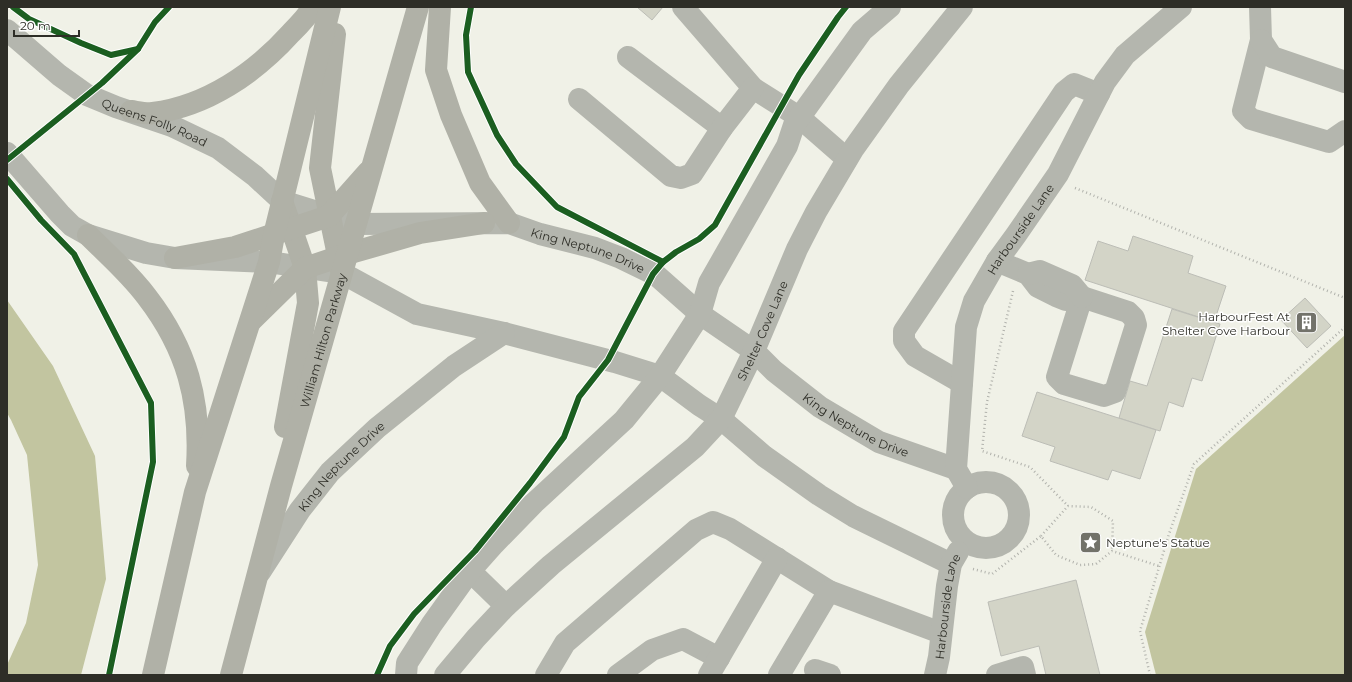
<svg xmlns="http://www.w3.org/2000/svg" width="1352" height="682" viewBox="0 0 1352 682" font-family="Montserrat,sans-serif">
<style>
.water{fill:#c2c5a0}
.building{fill:#d3d4c7;stroke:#bcbdb6}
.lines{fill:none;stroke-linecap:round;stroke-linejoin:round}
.path{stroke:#b1b2ac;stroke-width:2.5;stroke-dasharray:1 3;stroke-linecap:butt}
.minor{stroke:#b4b6ae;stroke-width:22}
.highway{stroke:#b0b1a7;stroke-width:22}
.cycleway-casing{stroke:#fff;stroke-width:8}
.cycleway{stroke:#1b5e20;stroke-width:6}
.labels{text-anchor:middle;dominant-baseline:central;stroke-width:3;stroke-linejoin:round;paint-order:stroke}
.street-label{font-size:12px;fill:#2e2e27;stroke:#fff}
.poi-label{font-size:12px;fill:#2e2e27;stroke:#fff;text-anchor:end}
</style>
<rect width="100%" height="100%" fill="#f0f1e7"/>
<g class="water">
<path d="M7,300L53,366L95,456L106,579L81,675H7V665L26,623L38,565L27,455L11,420L7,413Z"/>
<path d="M1345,335V675H1156L1145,632L1196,469Z"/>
</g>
<g class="building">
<path d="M637,7H663L652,20Z"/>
<path d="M1133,236L1193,256L1188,273L1226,286L1214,322L1085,280L1098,241L1128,251Z"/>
<path d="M1305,298L1331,326L1307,348L1281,320Z"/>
<path d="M1172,309L1220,324L1202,381L1192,378L1183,407L1169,402L1160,431L1119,418L1130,381L1147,386Z"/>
<path d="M1037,392L1156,430L1140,479L1112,470L1108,480L1050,461L1055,447L1022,436Z"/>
<path d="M1076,580L1100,675H1046L1039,646L1001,656L988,602Z"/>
</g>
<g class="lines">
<g class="path">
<path d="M1075,188L1345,298"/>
<path d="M1013,291L987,402L982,451L1030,467L1068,506"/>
<path d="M1041,536L1068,506L1091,507L1113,521L1112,551"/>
<path d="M973,569L992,574L1041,536L1056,555L1080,565L1096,564L1112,551L1159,566"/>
<path d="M1150,675L1140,631L1169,534L1194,464L1345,327"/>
</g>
<g class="minor">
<path d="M683,7L753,88L799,117L847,159"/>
<path d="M1260,7L1261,40L1243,111L1251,119L1329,142L1345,131"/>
<path id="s1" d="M7,30L59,75L87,95L116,107L172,126L218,148L255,176L282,201L356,224L509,223L540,234L595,248L621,258L656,275L700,314L754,351L774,371L820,407L879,442L956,469"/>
<path d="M1261,40L1272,57L1345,82"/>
<path d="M628,57L722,128"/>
<path d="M579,99L671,176L681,178L692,174L722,128L753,88"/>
<path d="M7,153L60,214L72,226L88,235L146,253L175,258L269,262L342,273L417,314L504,333L615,362L660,376L699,405L721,419L764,456L819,495L853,516L951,564"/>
<path d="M997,261L1028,274L1038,287L1056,296L1066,300L1082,297L1128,312L1134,318L1136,325L1115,392L1104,396L1064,384L1057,377L1082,297"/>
<path d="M1028,274L1040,271L1072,285L1082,297"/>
<path d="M962,383L915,356L904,341V331L1064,92L1074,84L1099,94"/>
<circle cx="986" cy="515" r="33"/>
<path id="s2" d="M967,488L956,469L966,327L974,301L997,261L1016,235L1058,174L1105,82L1125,55L1181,7"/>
<path d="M470,571L506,606"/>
<path id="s3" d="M260,572L300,510L330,472L377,428L454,366L504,333"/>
<path d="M815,670L830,675"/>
<path d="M406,675L407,663L432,624L470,571L494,544L534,503L624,420L660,376L700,314L709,283L787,146L794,125L862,31L890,7"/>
<path id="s4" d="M445,675L476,638L506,606L551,565L695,447L721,419L754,351L797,249L816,212L854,148L899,85L962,7"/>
<path d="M546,675L565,643L696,530L713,522L730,529L829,591"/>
<path d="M618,675L652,650L683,639L719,658"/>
<path d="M709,675L777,558"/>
<path d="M779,675L829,591L941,633"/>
<path id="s5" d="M935,675L939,657L947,586L951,564L958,552"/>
<path d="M997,675L1023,667L1025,675"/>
</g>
<g class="highway">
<path d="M440,7L436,70L451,115L480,183L509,223"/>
<path d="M335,34L320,168L341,270"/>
<path d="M131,111C138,112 146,114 153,113C207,106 255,73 291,33C299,25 307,17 313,7"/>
<path d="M282,201L305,268L308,303L285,427"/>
<path d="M88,235C108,255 130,274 147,297C187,349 201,401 197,466"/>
<path d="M175,258L235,247L329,216L368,172"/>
<path d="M251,321L305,268L347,254L420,233L484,223"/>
<path d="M153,675L195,492L269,262L274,235L330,7"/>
<path id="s6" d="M231,675L281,486L418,7"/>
</g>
<defs>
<g id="cycleway">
<path d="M13,7L29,19L81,43L111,55L138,49L155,22L169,7"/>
<path d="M7,160L102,83L138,49"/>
<path d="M7,179L41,220L74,254L151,403L153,462L109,675"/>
<path d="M663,262L676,252L699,239L715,225L799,75L838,17L846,7"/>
<path d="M377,675L390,646L414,614L475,551L530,483L564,437L579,397L608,360L653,274L663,262L557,207L516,164L497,135L468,72L466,35L471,7"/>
</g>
</defs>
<use href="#cycleway" class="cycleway-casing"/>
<use href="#cycleway" class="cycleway"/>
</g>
<defs>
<symbol id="building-square" viewBox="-11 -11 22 22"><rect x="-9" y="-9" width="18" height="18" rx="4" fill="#72726a" stroke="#fff"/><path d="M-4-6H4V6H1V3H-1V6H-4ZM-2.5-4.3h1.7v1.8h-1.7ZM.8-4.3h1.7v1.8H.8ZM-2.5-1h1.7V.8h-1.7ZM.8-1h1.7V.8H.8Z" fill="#fff"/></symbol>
<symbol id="sight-square" viewBox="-11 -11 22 22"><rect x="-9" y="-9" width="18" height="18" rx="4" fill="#72726a" stroke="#fff"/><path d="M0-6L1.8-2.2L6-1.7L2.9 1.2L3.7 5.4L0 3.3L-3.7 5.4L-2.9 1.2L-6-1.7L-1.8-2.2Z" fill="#fff"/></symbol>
</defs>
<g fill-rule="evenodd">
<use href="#building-square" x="1294" y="310" width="25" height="25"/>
<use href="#sight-square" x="1078" y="530" width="25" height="25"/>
</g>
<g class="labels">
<g class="street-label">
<text stroke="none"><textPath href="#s1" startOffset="176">Queens Folly Road</textPath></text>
<text stroke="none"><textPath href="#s2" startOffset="277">Harbourside Lane</textPath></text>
<text stroke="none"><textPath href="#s1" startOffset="642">King Neptune Drive</textPath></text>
<text stroke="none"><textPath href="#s4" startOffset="475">Shelter Cove Lane</textPath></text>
<text stroke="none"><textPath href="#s6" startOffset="347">William Hilton Parkway</textPath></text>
<text stroke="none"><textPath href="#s1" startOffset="966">King Neptune Drive</textPath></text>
<text stroke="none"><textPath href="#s3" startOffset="134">King Neptune Drive</textPath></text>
<text stroke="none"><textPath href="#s5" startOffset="70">Harbourside Lane</textPath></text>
</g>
<g class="poi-label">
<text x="1290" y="316">HarbourFest At<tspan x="1290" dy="14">Shelter Cove Harbour</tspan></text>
<text x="1106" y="542" text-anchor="start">Neptune's Statue</text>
</g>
</g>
<rect width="1352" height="682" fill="none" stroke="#2e2e27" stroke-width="16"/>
<path d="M14 30v6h65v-6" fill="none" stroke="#2e2e27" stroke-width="2"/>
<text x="20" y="30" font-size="12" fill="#2e2e27" stroke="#ffffff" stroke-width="3" paint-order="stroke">20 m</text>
</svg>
